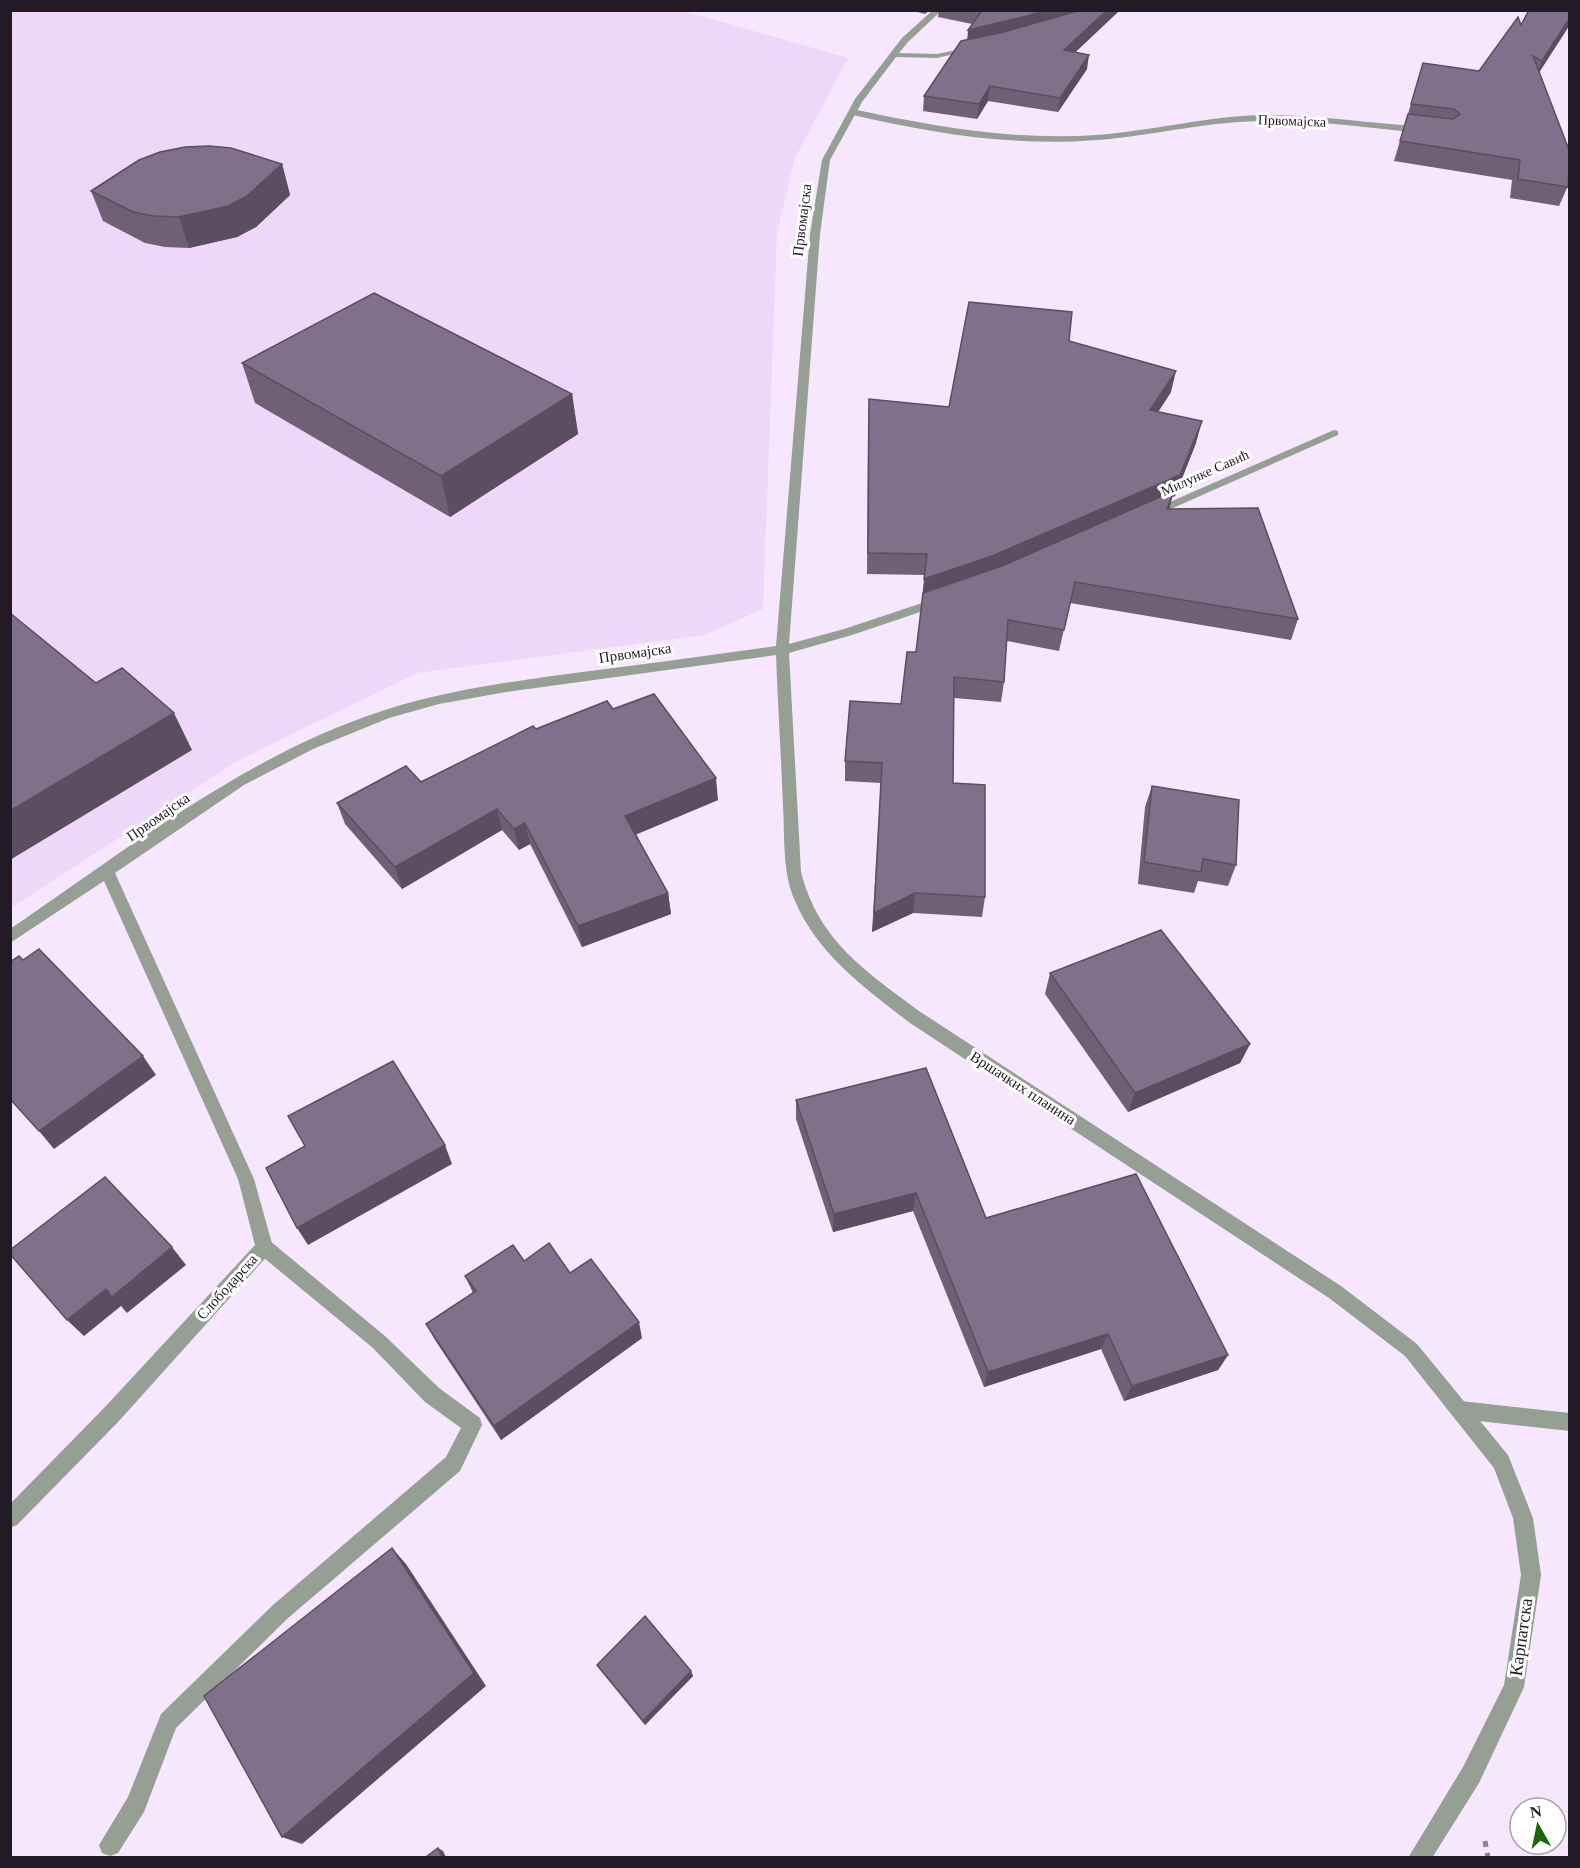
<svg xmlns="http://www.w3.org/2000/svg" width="1580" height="1868" viewBox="0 0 1580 1868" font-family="Georgia,serif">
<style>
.built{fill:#efd7fa}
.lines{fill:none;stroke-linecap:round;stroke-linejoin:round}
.path{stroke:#8a7f8f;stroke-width:5;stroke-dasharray:6 6;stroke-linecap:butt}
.service{fill:#959f93;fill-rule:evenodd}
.minor{fill:#959f93;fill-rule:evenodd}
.wall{fill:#6f6076}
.shaded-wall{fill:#5a4e60}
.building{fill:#817089;stroke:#5a4e60;stroke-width:1.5}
.labels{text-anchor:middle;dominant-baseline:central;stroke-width:6;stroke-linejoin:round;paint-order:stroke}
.far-street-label{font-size:14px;fill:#221b25;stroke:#fff}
.street-label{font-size:15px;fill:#221b25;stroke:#fff}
.near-street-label{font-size:18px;fill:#221b25;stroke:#fff}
</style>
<rect width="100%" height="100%" fill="#f6e7fe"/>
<path class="built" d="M11,11H684L848,58L795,158L777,232L763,609L704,635L417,673L239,760L11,908Z"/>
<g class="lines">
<path class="path" d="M1485,1841L1488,1858"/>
<g class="service">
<path d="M852,109C932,126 1014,141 1096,135C1152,131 1207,116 1264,115C1317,115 1370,123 1423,127L1427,130L1423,133C1370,128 1317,120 1264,121C1208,121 1153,136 1097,140C1014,147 929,133 849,114V110Z"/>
<path d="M264,1239L270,1241L385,1336L439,1388L480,1418L482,1425L460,1471L287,1619L176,1728L144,1812L118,1853L110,1856L102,1853L99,1845L128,1797L161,1714L273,1605L446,1457L461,1428L425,1402L373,1348L258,1253L255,1247L258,1241Z"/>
<path d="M1461,1401L1570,1413V1431L1461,1419L1454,1417L1452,1410L1454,1403Z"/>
</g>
<g class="minor">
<path d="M933,10H942L908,42L899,53L937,54L971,47L975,49L937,58L896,57L862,102L830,160L820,234L789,644L844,629L940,597L946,601L944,604L852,635L789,653L801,872C819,942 867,972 922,1013L1341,1286L1417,1344L1508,1455L1533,1518L1541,1575L1524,1687L1479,1783L1432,1858H1408L1463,1767L1504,1685L1521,1575L1513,1518L1494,1468L1405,1356L1329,1298L910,1023C866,989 818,955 795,901C782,872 785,837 783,806C781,756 778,706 776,655L506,692L439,704L389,718L313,749L244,785L115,873L254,1179L273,1247L270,1253L119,1421L17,1525L10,1528V1504L105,1407L255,1245L238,1179L104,881L10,943V929C126,850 248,754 382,711C447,690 514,681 582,672C647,664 711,655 776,646L810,234L822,160L855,99L902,38Z"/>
<path d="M1334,430L1338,431V435L1157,515H1149L1147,512Z"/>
</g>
</g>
<g class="wall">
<path d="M910,10H930L925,14Z"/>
<path d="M939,10H1120L1075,52L1087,69L1058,112L988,101L977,119L923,111L924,96L967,40L972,24L938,17Z"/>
<path d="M1569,10V26L1539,72L1569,150V188H1567L1559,206L1510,198L1512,180L1394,161L1423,63L1479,71L1521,25Z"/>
<path d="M282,164L290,195L256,227L237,237L189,248L165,247L145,243L103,221L91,191Z"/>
<path d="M1069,341L1171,392L1158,412L1196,443L1175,496L1172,497L1169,509L1298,619L1291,640L1070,603L1059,651L1007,641L1004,682L1001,702L954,698L953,783L985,897L982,917L913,913L872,932L881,783L845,781V761L901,704L916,652L925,575L867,574L868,420L869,399L949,407Z"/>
<path d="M242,363L572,394L578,434L450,517L255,403Z"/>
<path d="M613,709L718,800L636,834L668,893L671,914L582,947L530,844L519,850L502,830L402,889L345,824L337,803L421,782L536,729Z"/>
<path d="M1152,786L1236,865L1228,886L1198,881L1194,893L1138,884L1145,807Z"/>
<path d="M1050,973L1250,1044L1240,1063L1128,1112L1045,994Z"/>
<path d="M796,1100L986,1218L1228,1355L1218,1370L1124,1401L1101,1349L984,1387L913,1211L833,1232L796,1119Z"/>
<path d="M524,1261L570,1273L642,1338L501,1440L435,1340L426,1324L473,1293L465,1276Z"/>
<path d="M597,1665L691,1671L693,1676L645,1725L600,1669Z"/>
</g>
<g class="shaded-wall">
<path d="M1046,10H1091L967,44L968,30Z"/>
<path d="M1107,10H1120L1062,65L1064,50Z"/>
<path d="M1569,19V26L1535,79L1542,61Z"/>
<path d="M1089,55L1087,69L1058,112L1060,98Z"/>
<path d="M990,86L988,101L977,119L979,104Z"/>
<path d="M282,164L290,195L256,227L237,237L189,248L179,217Z"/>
<path d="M1176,371L1171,392L1145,432L1150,410Z"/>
<path d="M572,394L578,434L450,517L441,476Z"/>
<path d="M1202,421L1196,443L1175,496L1172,497L1169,512L922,600L924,579Z"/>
<path d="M174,713L192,750L10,860V811Z"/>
<path d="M716,778L718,800L628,838L625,816Z"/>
<path d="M497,809L502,830L402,889L395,867Z"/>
<path d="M525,823L530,844L519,850L514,829Z"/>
<path d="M668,893L671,914L582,947L578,926Z"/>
<path d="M915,893L913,913L872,932L874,913Z"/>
<path d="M1250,1044L1240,1063L1128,1112L1135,1093Z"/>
<path d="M143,1056L156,1075L54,1149L39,1131Z"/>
<path d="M445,1145L452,1164L308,1245L297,1228Z"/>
<path d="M916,1193L913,1211L833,1232L834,1214Z"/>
<path d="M172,1247L186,1265L127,1313L121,1306L84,1336L67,1320L106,1289Z"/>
<path d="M639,1322L642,1338L501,1440L494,1426Z"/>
<path d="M1108,1334L1101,1349L984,1387L988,1372Z"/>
<path d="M1228,1355L1218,1370L1124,1401L1132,1386Z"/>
<path d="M392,1548L406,1564L486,1686L302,1844L282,1837Z"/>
<path d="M691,1671L693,1676L645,1725L643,1721Z"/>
<path d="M438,1848L443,1851L446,1857H442Z"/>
</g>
<g class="building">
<path d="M976,10H1046L1027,16L968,30L981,12Z"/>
<path d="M1081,10H1107L1064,50L1089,55L1060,98L990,86L979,104L924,96L961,41L1004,32Z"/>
<path d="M1529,10H1569V19L1542,61L1533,56L1569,150V168L1568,187L1518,179L1520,160L1400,141L1408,114L1453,119L1460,114L1454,109L1411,104L1423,63L1479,71L1518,17L1521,25Z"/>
<path d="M209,146L231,148L282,164L247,196L228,206L179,217L154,216L133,212L91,191L139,160L160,152L185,147Z"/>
<path d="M374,293L572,394L441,476L242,363Z"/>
<path d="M969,302L1072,312L1069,341L1176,371L1150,410L1202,421L1180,475L992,556L924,579L927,554L868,553L869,399L949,407Z"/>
<path d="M1174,491L1167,509L1258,508L1298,619L1075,582L1064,630L1008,620L1004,682L954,677L953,783L985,785V897L915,893L874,913L882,763L845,761L850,701L901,704L907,652H916L923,593L1002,566Z"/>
<path d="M10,613L96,683L122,668L174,713L10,811Z"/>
<path d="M654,694L716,778L625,816L668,893L578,926L525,823L514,829L497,809L395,867L337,803L406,766L421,782L533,726L536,729L607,701L613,709Z"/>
<path d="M1152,786L1239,800L1236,865L1203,859L1201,872L1144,862Z"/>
<path d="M1161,930L1250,1044L1135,1093L1050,973Z"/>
<path d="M39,949L143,1056L39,1131L10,1099V962L19,956L23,960Z"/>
<path d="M393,1061L445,1145L297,1228L266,1168L305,1146L288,1116Z"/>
<path d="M926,1068L986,1218L1136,1174L1228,1355L1132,1386L1108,1334L988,1372L916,1193L834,1214L796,1100Z"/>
<path d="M105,1177L172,1247L112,1297L106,1289L67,1320L10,1254V1250Z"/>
<path d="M549,1243L570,1273L591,1259L639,1322L494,1426L426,1324L476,1291L465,1276L513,1245L524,1261Z"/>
<path d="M392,1548L474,1673L282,1837L204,1696Z"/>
<path d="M645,1616L691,1671L643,1721L597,1665Z"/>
<path d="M438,1848L442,1857H426Z"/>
</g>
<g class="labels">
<g class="far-street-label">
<text transform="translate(1292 121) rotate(2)">Првомајска</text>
<text transform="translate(1205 473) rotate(-24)">Милунке Савић</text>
</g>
<g class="street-label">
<text transform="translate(802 220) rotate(-83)">Првомајска</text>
<text transform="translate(635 653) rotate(-8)">Првомајска</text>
<text transform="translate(158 817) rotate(-35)">Првомајска</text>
<text transform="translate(1023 1088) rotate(33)">Вршачких планина</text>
<text transform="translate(227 1287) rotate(-48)">Слободарска</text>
</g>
<g class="near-street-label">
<text transform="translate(1521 1637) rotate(-82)">Карпатска</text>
</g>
</g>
<rect width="1580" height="1868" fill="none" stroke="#221b25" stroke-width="24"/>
<g transform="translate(1538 1826) rotate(351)"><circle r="28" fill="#ffffff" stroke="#a7a4a8" stroke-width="1.5"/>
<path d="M0-4.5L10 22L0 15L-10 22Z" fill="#1b6703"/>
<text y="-9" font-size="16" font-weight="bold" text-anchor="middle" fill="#221b25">N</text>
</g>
</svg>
